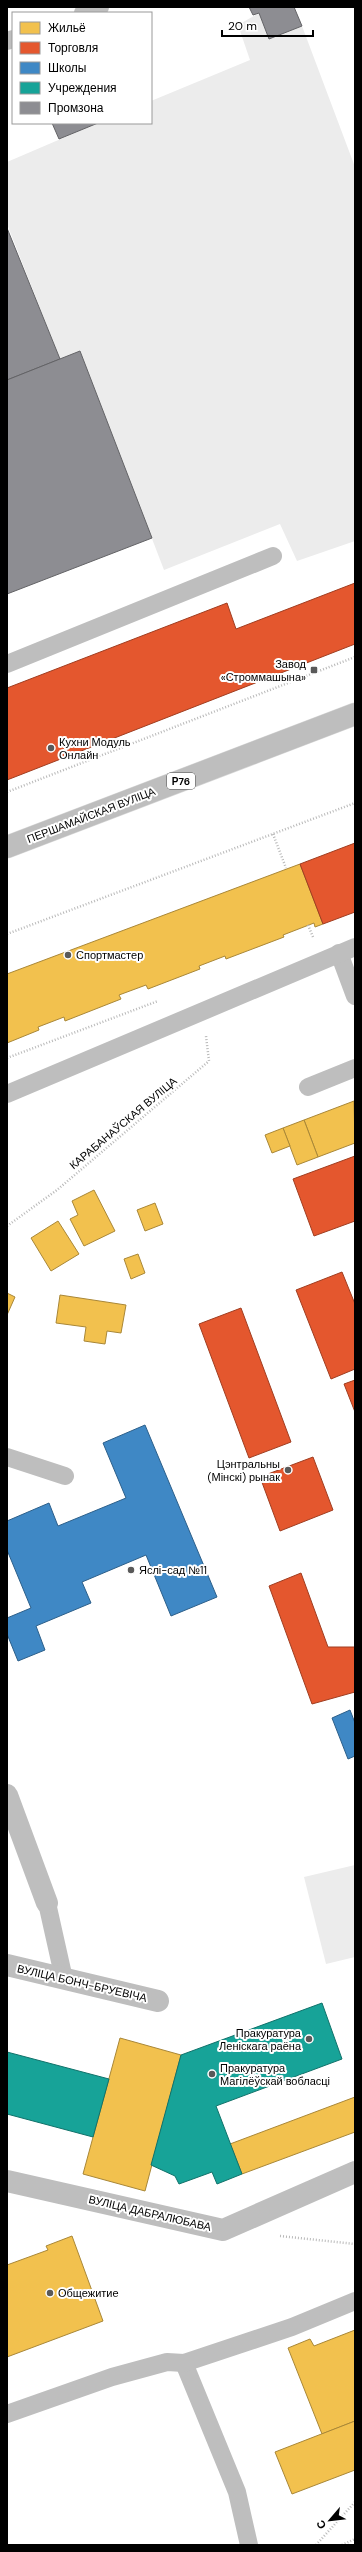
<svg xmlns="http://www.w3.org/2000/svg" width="362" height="2552" viewBox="0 0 362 2552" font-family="'DM Sans',sans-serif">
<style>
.green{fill:#ececec}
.homes{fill:#f2c14e;stroke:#a98737}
.shops{fill:#e4572e;stroke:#a03d20}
.schools{fill:#3f88c5;stroke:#2c5f8a}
.public{fill:#17a398;stroke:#10726a}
.industry{fill:#8d8d92;stroke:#636366}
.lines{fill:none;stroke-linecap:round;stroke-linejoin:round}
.primary-casing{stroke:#dbdbdb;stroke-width:23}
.path{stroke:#b9b9b9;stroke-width:2.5;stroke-dasharray:1 2;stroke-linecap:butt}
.service{stroke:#bebebe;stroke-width:18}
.minor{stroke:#bebebe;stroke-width:22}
.primary{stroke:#bebebe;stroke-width:22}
.poi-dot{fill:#595959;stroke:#fff;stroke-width:1.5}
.labels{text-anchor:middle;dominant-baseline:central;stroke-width:4;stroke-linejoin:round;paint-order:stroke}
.shield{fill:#fff;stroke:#4c4c4c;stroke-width:1}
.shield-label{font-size:10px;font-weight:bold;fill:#000}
.poi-label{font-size:11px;fill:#000;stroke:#fff;text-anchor:start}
.street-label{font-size:11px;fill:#000;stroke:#fff}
</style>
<rect width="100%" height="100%" fill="#fff"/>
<g class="green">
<path d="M259,13L269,39L302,26L355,167V541L297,561L280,524L164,570L80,351L60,359L7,224V162L98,123H151V101L250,60L238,25Z"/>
<path d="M355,1865V1957L326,1964L304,1877Z"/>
</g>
<g class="homes">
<path d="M300,864L323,924L315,927L314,923L283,935L284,937L226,959L225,956L199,966L200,969L148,989L146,985L119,995L121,999L65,1021L64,1017L38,1027L39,1030L7,1043V974Z"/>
<path d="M354,1101L355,1143L318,1157L304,1120Z"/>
<path d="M304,1120L318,1157L297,1165L283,1128Z"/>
<path d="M283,1128L290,1146L272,1153L265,1135Z"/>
<path d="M94,1190L115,1231L84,1246L70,1219L78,1215L72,1201Z"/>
<path d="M155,1203L163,1224L145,1231L137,1210Z"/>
<path d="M58,1221L79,1254L51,1271L31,1238Z"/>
<path d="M138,1254L145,1273L131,1279L124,1259Z"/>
<path d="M7,1293L15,1297L7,1315Z"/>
<path d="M60,1295L126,1305L121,1333L107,1331L105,1344L84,1341L86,1327L56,1323Z"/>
<path d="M120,2038L181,2055L145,2191L83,2174Z"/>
<path d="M355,2097V2132L242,2174L230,2144Z"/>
<path d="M72,2236L103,2321L7,2357V2265L48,2250L46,2246Z"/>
<path d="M355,2330V2421L322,2434L288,2348L310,2339L314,2346Z"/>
<path d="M355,2421V2470L292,2494L275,2452Z"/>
</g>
<g class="shops">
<path d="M355,583V644L7,780V688L227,603L236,629Z"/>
<path d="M355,843V912L323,924L300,864Z"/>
<path d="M355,1156V1221L314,1236L293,1179Z"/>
<path d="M342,1272L355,1304V1369L331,1379L296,1290Z"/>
<path d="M241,1308L291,1442L249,1458L199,1324Z"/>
<path d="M355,1380V1412L344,1384Z"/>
<path d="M313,1457L333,1510L280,1531L260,1477Z"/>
<path d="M301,1573L328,1647H355V1692L312,1704L269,1586Z"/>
</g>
<g class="schools">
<path d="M145,1425L217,1597L171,1616L146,1555L82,1582L91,1603L36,1626L45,1650L18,1661L7,1634V1618L31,1608L7,1550V1521L49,1503L58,1526L126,1498L103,1443Z"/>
<path d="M350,1710L355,1723V1756L348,1759L332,1718Z"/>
</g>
<g class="public">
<path d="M322,2003L342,2059L216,2106L242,2174L217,2184L212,2172L179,2184L175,2176L151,2165L181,2055Z"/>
<path d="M7,2052L109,2079L93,2137L7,2114Z"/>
</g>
<g class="industry">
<path d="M249,7H294L302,26L269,39L259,13L253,15Z"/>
<path d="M52,123H98L59,139Z"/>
<path d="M7,228L60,359L7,380Z"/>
<path d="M80,351L152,538L7,594V380Z"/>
</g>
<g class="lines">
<defs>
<path id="primary" d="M7,847L355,714"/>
</defs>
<use href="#primary" class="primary-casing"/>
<g class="path">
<path d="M7,792L355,657"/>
<path d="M273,834L286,868"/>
<path d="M308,925L313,937"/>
<path d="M7,934L355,803"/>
<path d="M7,1058L158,1001"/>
<path d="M7,1226L57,1190L209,1061L206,1036"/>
<path d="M280,2236L355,2244"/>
<path d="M316,2545L355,2502"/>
<path d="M342,2545L355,2539"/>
</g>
<g class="service">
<path d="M83,13L100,7"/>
<path d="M7,41L13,39"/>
<path d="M7,664L273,556"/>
<path d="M339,953L355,996"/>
<path d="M308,1087L355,1068"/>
<path d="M7,1094L355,947"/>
<path d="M7,1457L65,1476"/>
<path d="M47,1903L64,1979"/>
<path d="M184,2363L237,2492L249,2545"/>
<path d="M7,2414L112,2377L167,2362L184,2363L292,2327L355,2301"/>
</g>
<g class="minor">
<path d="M7,1795L47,1903"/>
<path d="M7,1965L158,2001"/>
<path d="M7,2181L223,2230L355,2172"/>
</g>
<use href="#primary" class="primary"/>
</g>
<g class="poi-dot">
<rect x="310" y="666" width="8" height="8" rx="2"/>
<circle cx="51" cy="748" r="4"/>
<circle cx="68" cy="955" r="4"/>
<circle cx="288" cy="1470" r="4"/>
<circle cx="131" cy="1570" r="4"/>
<circle cx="309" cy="2039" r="4"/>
<circle cx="212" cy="2074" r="4"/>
<circle cx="50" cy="2293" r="4"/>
</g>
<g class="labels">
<rect class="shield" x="167" y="773" width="28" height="16" rx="3"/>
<g class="shield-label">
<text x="181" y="781">Р76</text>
</g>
<g class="poi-label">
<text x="306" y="664" text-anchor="end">Завод<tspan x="306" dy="13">«Строммашына»</tspan></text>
<text x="59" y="742">Кухни Модуль<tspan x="59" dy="13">Онлайн</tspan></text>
<text x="76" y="955">Спортмастер</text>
<text x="280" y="1464" text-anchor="end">Цэнтральны<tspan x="280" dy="13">(Мінскі) рынак</tspan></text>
<text x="139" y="1570">Яслі-сад №11</text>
<text x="301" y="2033" text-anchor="end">Пракуратура<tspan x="301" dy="13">Леніскага раёна</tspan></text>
<text x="220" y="2068">Пракуратура<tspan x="220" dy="13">Магілёўскай вобласці</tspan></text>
<text x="58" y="2293">Общежитие</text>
</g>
<g class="street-label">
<text transform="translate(91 815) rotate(-21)">ПЕРШАМАЙСКАЯ ВУЛІЦА</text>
<text transform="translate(123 1123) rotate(-40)">КАРАБАНАЎСКАЯ ВУЛІЦА</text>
<text transform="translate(82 1983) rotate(13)">ВУЛІЦА БОНЧ-БРУЕВІЧА</text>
<text transform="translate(150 2213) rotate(13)">ВУЛІЦА ДАБРАЛЮБАВА</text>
</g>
</g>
<rect width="362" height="2552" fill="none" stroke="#000000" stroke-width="16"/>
<rect x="12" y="12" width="140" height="112" fill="#ffffff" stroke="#999999"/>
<rect x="20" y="22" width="20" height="12" fill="#f2c14e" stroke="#999999"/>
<text x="48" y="32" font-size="12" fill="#000000">Жильё</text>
<rect x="20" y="42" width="20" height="12" fill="#e4572e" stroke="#999999"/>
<text x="48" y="52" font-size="12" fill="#000000">Торговля</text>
<rect x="20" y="62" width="20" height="12" fill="#3f88c5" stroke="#999999"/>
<text x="48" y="72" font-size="12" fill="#000000">Школы</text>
<rect x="20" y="82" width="20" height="12" fill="#17a398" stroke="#999999"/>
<text x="48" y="92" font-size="12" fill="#000000">Учреждения</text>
<rect x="20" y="102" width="20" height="12" fill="#8d8d92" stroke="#999999"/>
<text x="48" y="112" font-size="12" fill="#000000">Промзона</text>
<g transform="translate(330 2520) rotate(242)" stroke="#ffffff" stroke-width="3" paint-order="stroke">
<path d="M0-3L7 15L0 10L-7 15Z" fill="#000000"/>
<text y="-6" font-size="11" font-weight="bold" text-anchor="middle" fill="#000000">С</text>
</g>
<path d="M222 30v6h91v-6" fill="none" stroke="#000000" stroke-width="2"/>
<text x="228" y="30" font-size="12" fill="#000000" stroke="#ffffff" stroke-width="3" paint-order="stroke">20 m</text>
</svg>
